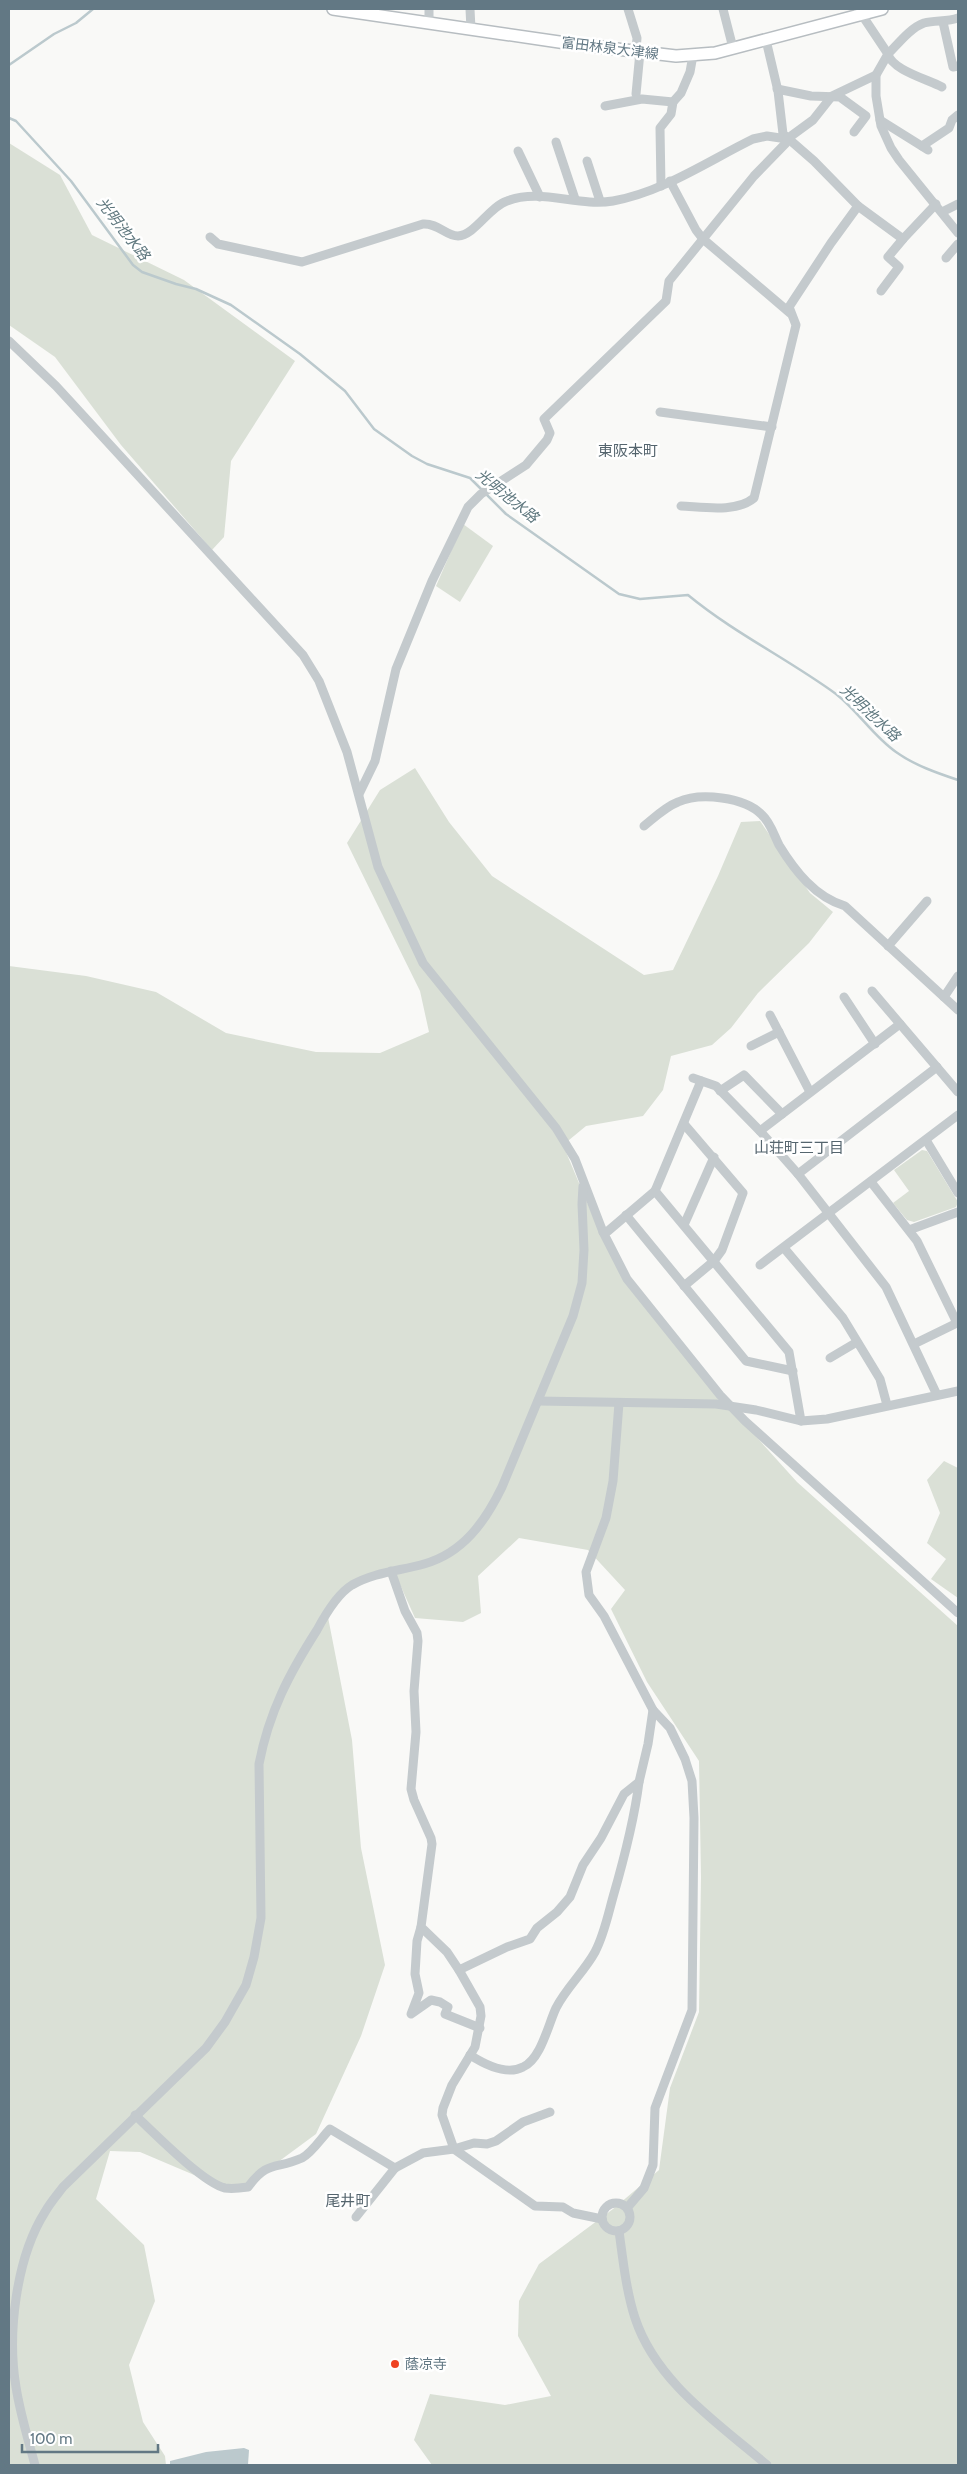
<svg xmlns="http://www.w3.org/2000/svg" width="967" height="2474" viewBox="0 0 967 2474" font-family="Cabin,'Noto Sans JP',sans-serif">
<style>
.green{fill:#dae0d6}
.water{fill:#bbc9cd}
.lines{fill:none;stroke-linecap:round;stroke-linejoin:round}
.stream{stroke:#bbc9cd;stroke-width:2.5}
.major-casing{stroke:#b7bdc1;stroke-width:14}
.minor{stroke:#c4cacd;stroke-width:9}
.major{stroke:#fff;stroke-width:11}
.poi-dot{fill:#ef4322;stroke:#fff;stroke-width:2}
.labels{text-anchor:middle;dominant-baseline:central;stroke-width:5;stroke-linejoin:round;paint-order:stroke}
.street-label{font-size:14px;fill:#627884;stroke:#fff}
.poi-label{font-size:14px;fill:#627884;stroke:#fff;text-anchor:start}
.water-label{font-size:15px;font-style:italic;fill:#5e777e;stroke:#fff}
.neighbourhood-label{font-size:15px;fill:#55656e;stroke:#fff}
</style>
<rect width="100%" height="100%" fill="#f9f9f7"/>
<g class="green">
<path d="M9,143L60,175L92,235L184,280L295,361L231,461L224,537L212,550L121,445L55,357L9,325Z"/>
<path d="M463,524L493,546L460,602L436,586Z"/>
<path d="M415,768L449,822L492,876L644,975L673,970L718,876L741,822L760,821L810,893L833,912L809,943L758,993L731,1028L712,1045L671,1056L663,1090L643,1116L586,1126L563,1145L595,1221L632,1290L706,1381L797,1482L958,1626V2465H432L414,2440L430,2394L505,2405L551,2396L518,2336L519,2301L539,2264L613,2209L659,2170L670,2088L699,2012L701,1877L699,1761L647,1682L611,1609L625,1590L588,1550L519,1538L478,1576L481,1613L463,1622L415,1618L394,1571L350,1586L327,1612L352,1740L361,1848L385,1965L361,2036L316,2134L259,2176L236,2189L220,2186L140,2152L110,2151L96,2199L144,2245L155,2301L129,2365L143,2422L165,2456L166,2465H9V966L86,976L156,992L226,1033L316,1052L380,1053L429,1032L420,991L347,843L380,790Z"/>
<path d="M922,1150L927,1151L958,1202L956,1207L914,1222L907,1220L893,1203L909,1191L894,1170Z"/>
<path d="M944,1461L958,1468V1598L931,1579L946,1559L927,1543L940,1513L927,1480Z"/>
</g>
<path class="water" d="M244,2448L249,2450L248,2465H170V2461L206,2452Z"/>
<g class="lines">
<g class="stream">
<path d="M9,65L54,34L76,23L93,9"/>
<path d="M9,118L16,121L71,181L133,265L142,272L176,284L196,289L231,305L300,354L345,391L374,429L412,456L427,464L470,478L506,514L619,594L640,599L688,595C734,633 788,659 836,694C858,711 873,736 896,752C914,765 937,773 958,780"/>
</g>
<defs>
<path id="major" d="M333,9L566,43L676,56L715,53L882,9"/>
</defs>
<use href="#major" class="major-casing"/>
<g class="minor">
<path d="M470,9L471,29"/>
<path d="M628,9L637,38L636,51"/>
<path d="M723,9L733,48"/>
<path d="M858,9L888,54L876,75V96L881,126L891,148L899,160L958,233"/>
<path d="M943,22L953,67L958,66"/>
<path d="M429,23V9"/>
<path d="M766,40L778,91L783,134L814,161L858,206"/>
<path d="M942,87C927,79 892,70 888,54C898,44 910,28 924,23C935,20 947,22 958,18"/>
<path d="M777,89L811,96L840,97L866,116L854,132"/>
<path d="M636,94L640,52"/>
<path d="M605,106L642,99L673,102"/>
<path d="M880,120L928,150"/>
<path d="M556,142L575,199"/>
<path d="M922,146L949,128L952,120L958,115"/>
<path d="M518,151L540,197"/>
<path d="M587,161L600,201"/>
<path d="M670,181L696,230L703,239L790,313"/>
<path d="M661,186L660,128L671,114L673,102L681,93L690,72L693,55"/>
<path d="M942,212L958,204"/>
<path d="M210,237L218,244L302,262L423,224C438,223 446,236 458,236C475,235 489,207 507,201C541,188 578,207 613,201C663,192 708,161 753,139L767,136L787,139"/>
<path d="M946,258L958,244"/>
<path d="M881,291L899,267L888,257L903,239"/>
<path d="M9,341L56,386L303,655L319,681L347,752L378,867L423,963L556,1128L575,1159L603,1232L627,1279L720,1395L745,1421L958,1613"/>
<path d="M660,412L772,427"/>
<path d="M681,506C703,507 736,513 754,498L796,325L789,307L831,243L858,206L903,239L936,204"/>
<path d="M359,794L375,761L396,669L432,581L468,507L481,494L526,465L547,440L550,433L544,419L666,301L669,281L754,176L786,143L787,139L813,120L832,96L876,75"/>
<path d="M644,826C654,818 665,807 678,802C700,792 745,797 762,815C770,822 774,835 779,845C795,871 815,897 845,906L958,1010"/>
<path d="M888,946L927,901"/>
<path d="M872,991L958,1092"/>
<path d="M844,997L875,1044"/>
<path d="M944,997L958,976"/>
<path d="M770,1015L810,1092"/>
<path d="M751,1046L779,1032"/>
<path d="M693,1078L716,1086L760,1131L798,1174L886,1287L937,1395"/>
<path d="M720,1091L744,1075L782,1114"/>
<path d="M684,1124L743,1193L722,1250L714,1261L684,1286"/>
<path d="M760,1131L900,1024"/>
<path d="M926,1140L958,1193"/>
<path d="M798,1174L937,1067"/>
<path d="M871,1182L917,1241L957,1323L914,1344"/>
<path d="M655,1191L701,1081"/>
<path d="M626,1215L746,1361L793,1371"/>
<path d="M684,1225L714,1157"/>
<path d="M909,1230L958,1212"/>
<path d="M603,1232L608,1231L655,1191L789,1352L801,1421"/>
<path d="M784,1248L843,1318L880,1379L887,1405"/>
<path d="M760,1265L958,1115"/>
<path d="M830,1358L857,1342"/>
<path d="M538,1401L716,1404L756,1410L801,1421L827,1419L958,1391"/>
<path d="M619,1403L613,1481L606,1518L586,1572L589,1595L604,1616L653,1710L670,1728L685,1759L692,1781L694,1818L692,2010L655,2108L653,2165L644,2188L627,2208"/>
<path d="M391,1571L405,1611L417,1633L418,1641L414,1691L416,1732L411,1789L414,1800L431,1838L432,1844L421,1927L447,1952L459,1970L480,2007L481,2016L475,2047L452,2085L443,2108L442,2115L454,2149L535,2206L563,2207L573,2213L602,2219"/>
<path d="M421,1927L417,1941L415,1974L419,1993L411,2014L431,2000L440,2002L448,2007L445,2014L480,2028"/>
<path d="M459,1970L507,1947L530,1939L537,1928L557,1912L570,1897L583,1865L601,1838L624,1794L639,1782L648,1744L653,1710"/>
<path d="M470,2055C484,2064 506,2076 523,2067C541,2059 548,2025 556,2008C566,1988 584,1972 595,1952C604,1935 608,1915 613,1897C624,1859 634,1822 639,1782"/>
<path d="M135,2115C153,2132 203,2183 225,2188C232,2189 241,2188 248,2187C268,2160 275,2170 302,2158C312,2153 322,2137 330,2129L395,2168L423,2153L454,2149L474,2143L487,2144L496,2141L523,2122L550,2112"/>
<circle cx="616" cy="2217" r="14"/>
<path d="M356,2217L395,2168"/>
<path d="M619,2231C623,2260 626,2290 635,2318C656,2382 718,2423 767,2465"/>
<path d="M35,2465C28,2439 20,2413 16,2387C7,2334 16,2258 45,2212C50,2203 57,2195 63,2187L206,2048L225,2022L246,1985L254,1957L261,1918L259,1764C269,1712 289,1674 317,1630C325,1615 337,1594 352,1585C375,1572 399,1571 424,1564C463,1553 485,1522 502,1487L573,1316L582,1283L584,1250L582,1204L583,1186"/>
</g>
<use href="#major" class="major"/>
</g>
<circle class="poi-dot" cx="395" cy="2364" r="5"/>
<g class="labels">
<g class="street-label">
<text transform="translate(610 48) rotate(7)">富田林泉大津線</text>
</g>
<g class="poi-label">
<text x="405" y="2364">蔭凉寺</text>
</g>
<g class="water-label">
<text transform="translate(123 229) rotate(52)">光明池水路</text>
<text transform="translate(507 496) rotate(39)">光明池水路</text>
<text transform="translate(870 713) rotate(43)">光明池水路</text>
</g>
<g class="neighbourhood-label">
<text x="628" y="451">東阪本町</text>
<text x="799" y="1148">山荘町三丁目</text>
<text x="348" y="2201">尾井町</text>
</g>
</g>
<rect width="967" height="2474" fill="none" stroke="#627884" stroke-width="20"/>
<path d="M22 2444v8h136v-8" fill="none" stroke="#627884" stroke-width="2.5"/>
<text x="30" y="2444" font-size="15" fill="#627884" stroke="#ffffff" stroke-width="4" paint-order="stroke">100 m</text>
</svg>
